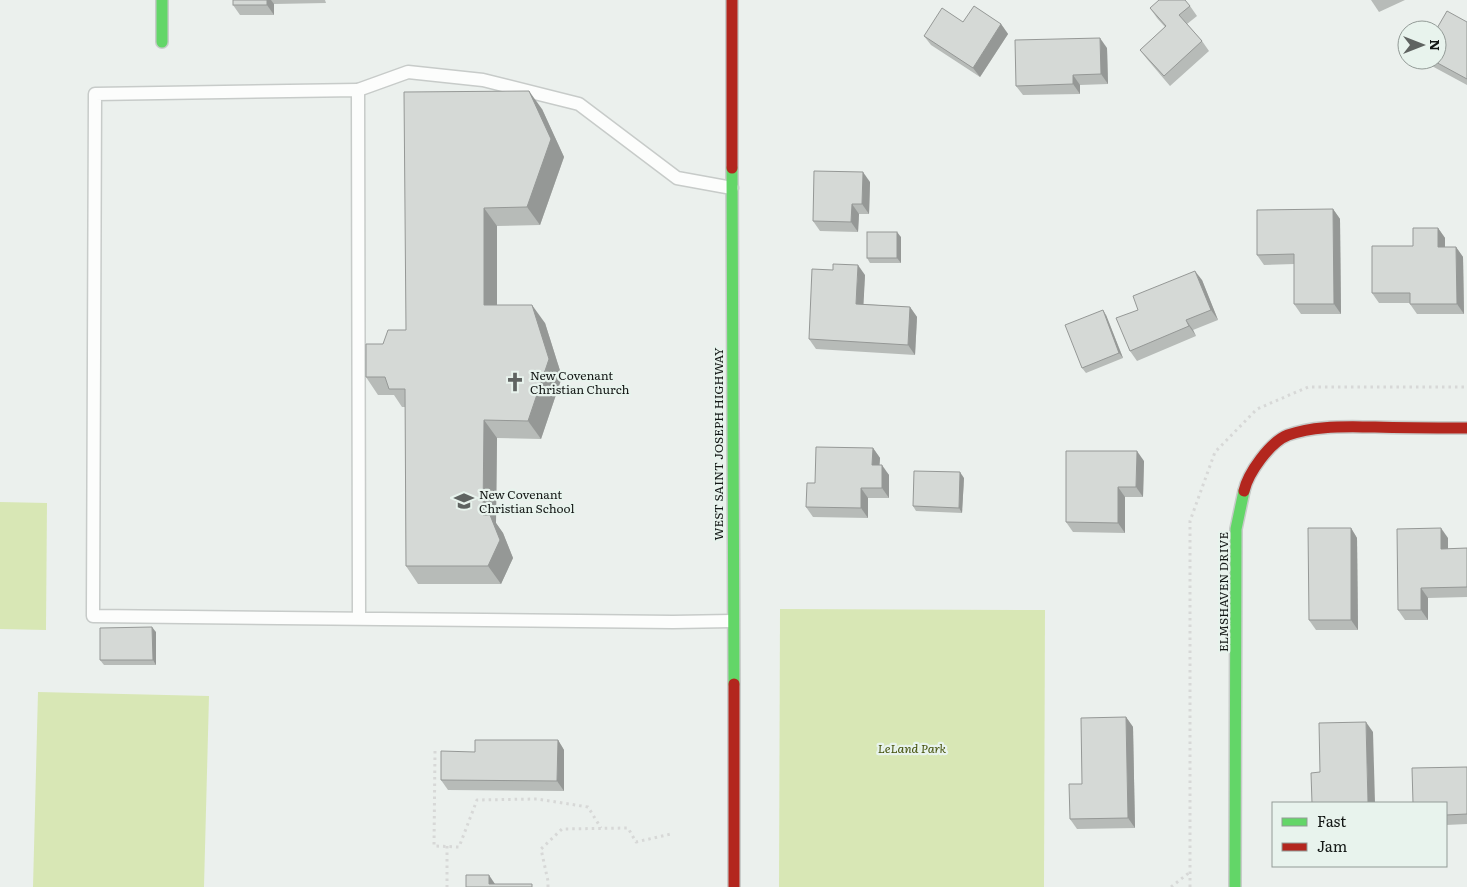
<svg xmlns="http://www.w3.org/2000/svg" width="1467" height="887" viewBox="0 0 1467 887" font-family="Literata,serif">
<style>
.green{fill:#d8e7b5}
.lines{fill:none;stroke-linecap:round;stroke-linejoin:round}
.lane-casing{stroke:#c7cbc9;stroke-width:15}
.fast-casing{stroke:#c7cbc9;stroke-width:14}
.jam-casing{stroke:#c7cbc9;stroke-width:14}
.path{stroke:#d7d8d7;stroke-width:3;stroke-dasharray:2.5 4;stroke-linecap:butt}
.lane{stroke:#fcfdfc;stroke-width:12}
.fast{stroke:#63d668;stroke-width:11}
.jam{stroke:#b3261e;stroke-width:11}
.wall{fill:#b7bbb8}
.shaded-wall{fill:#959896}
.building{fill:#d5d9d6;stroke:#959896}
.labels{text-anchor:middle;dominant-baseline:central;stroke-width:4.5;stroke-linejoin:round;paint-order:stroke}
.poi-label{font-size:12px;fill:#131715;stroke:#e8f3ed;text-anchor:start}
.street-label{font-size:12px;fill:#131715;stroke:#e8f3ed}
.park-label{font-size:12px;font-style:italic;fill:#424f08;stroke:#e8f3ed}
</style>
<rect width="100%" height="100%" fill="#ebf0ed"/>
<g class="green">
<path d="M0,502L47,503L46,630L0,629Z"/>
<path d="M780,609L1045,610L1044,887H779Z"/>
<path d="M38,692L209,696L204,887H33Z"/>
</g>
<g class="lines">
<defs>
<g id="lane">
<path d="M358,90L408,72L483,80L579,104L677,178L732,188"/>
<path d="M359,618L358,90L95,94L93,616L673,622L732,621"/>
</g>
<g id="fast">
<path d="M162,0V42"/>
<path d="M732,168L734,684"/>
<path d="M1235,887L1236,529L1244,491"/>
</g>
<g id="jam">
<path d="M732,0V168"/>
<path d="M1244,491C1248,473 1270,442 1288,435C1316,425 1346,427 1375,427C1406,428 1436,428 1467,428"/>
<path d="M734,684V887"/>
</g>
</defs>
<use href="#lane" class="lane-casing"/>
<use href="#fast" class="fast-casing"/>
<use href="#jam" class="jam-casing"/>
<g class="path">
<path d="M435,751L434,846L459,847L477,800L537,799L588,807L601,828"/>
<path d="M447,846V887"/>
<path d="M548,887V881L541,849L562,829L628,828L636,842L671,834"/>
<path d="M1171,887L1190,872"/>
<path d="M1190,887V521L1215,452L1257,409L1308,387H1467"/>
</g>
<use href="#lane" class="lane"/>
<use href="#fast" class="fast"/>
<use href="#jam" class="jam"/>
</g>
<g class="wall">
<path d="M233,0H325L326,3L274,4V15H240L233,5Z"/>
<path d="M1371,0H1405L1379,12Z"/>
<path d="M1190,6L1197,16L1187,24L1202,41L1209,51L1170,86L1147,59L1140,50L1165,27L1157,18L1150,8Z"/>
<path d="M963,22L1001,24L1008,34L980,77L931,45L924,36Z"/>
<path d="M1467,22V85L1430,65L1427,60H1437Z"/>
<path d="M1107,48L1108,84L1080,85V94L1023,95L1016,86Z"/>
<path d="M542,109L564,157L540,225L497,226V305L545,323L562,377L541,439L497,438L496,523L503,533L513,558L501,584H418L406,566L405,407H402L394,395H378L366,377L383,344L406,330Z"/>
<path d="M870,182L869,214H859L858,232L820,231L813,221Z"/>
<path d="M1333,209L1340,219L1341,314H1301L1294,304V264L1264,265L1257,255Z"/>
<path d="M1438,228L1445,238V247H1456L1463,257L1464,314H1417L1410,304V303H1379L1372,293L1413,246Z"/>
<path d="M901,237V263H870L867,258Z"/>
<path d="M865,275L863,304L910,307L917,317L915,355L816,349L809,339Z"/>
<path d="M1202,280L1218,320L1193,330L1196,336L1137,361L1130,351L1138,310Z"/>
<path d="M1106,315L1123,358L1086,373L1082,368Z"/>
<path d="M873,448L880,458L879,465L889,475V498H868V518L813,517L806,507L815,483Z"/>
<path d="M1144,461L1143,497H1125V533L1073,532L1066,522Z"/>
<path d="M964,478L962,513L916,511L913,506Z"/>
<path d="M1351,528L1357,538L1358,630H1316L1309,620Z"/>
<path d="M1448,538V549L1467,548V597L1428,598V620H1405L1398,610Z"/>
<path d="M156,632V665H104L100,660Z"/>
<path d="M1126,717L1133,727L1135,828L1077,829L1070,819L1082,784Z"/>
<path d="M558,740L564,750V791L448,790L441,780L475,752Z"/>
<path d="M1467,767V824L1446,825V803Z"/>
</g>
<g class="shaded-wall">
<path d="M267,0H271L274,4V15L267,5Z"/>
<path d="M1001,24L1008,34L980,77L973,68Z"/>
<path d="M1100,38L1107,48L1108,84L1101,74Z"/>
<path d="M1073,75L1080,85V94L1073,84Z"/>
<path d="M529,91L542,109L564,157L540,225L527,207Z"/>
<path d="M863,172L870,182L869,214L862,204Z"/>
<path d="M852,204L859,214L858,232L851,222Z"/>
<path d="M484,208L497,226V323L484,305Z"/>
<path d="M1333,209L1340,219L1341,314L1334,304Z"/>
<path d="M1438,228L1445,238V257L1438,247Z"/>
<path d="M897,232L901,237V263L897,258Z"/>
<path d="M1456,247L1463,257L1464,314L1457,304Z"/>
<path d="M858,265L865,275L863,314L856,304Z"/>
<path d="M1195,271L1202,280L1218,320L1211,310Z"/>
<path d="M532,305L545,323L562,377L541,439L528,421Z"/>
<path d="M910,307L917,317L915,355L908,345Z"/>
<path d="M1103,310L1106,315L1123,358L1119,353Z"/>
<path d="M1186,320L1193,330L1196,336L1189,326Z"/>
<path d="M484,420L497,438L496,523L503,533L513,558L501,584L488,566L483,515Z"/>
<path d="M873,448L880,458L879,475L872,465Z"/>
<path d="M1137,451L1144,461L1143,497L1136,487Z"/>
<path d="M882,465L889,475V498L882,488Z"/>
<path d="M960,472L964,478L962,513L959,508Z"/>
<path d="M1118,487L1125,497V533L1118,523Z"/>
<path d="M861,488L868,498V518L861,508Z"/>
<path d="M1351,528L1357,538L1358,630L1351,620Z"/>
<path d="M1441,528L1448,538V559L1441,549Z"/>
<path d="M1421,588L1428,598V620L1421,610Z"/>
<path d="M152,627L156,632V665L153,660Z"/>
<path d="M1126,717L1133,727L1135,828L1128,818Z"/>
<path d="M1366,722L1373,732L1375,803H1368Z"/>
<path d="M558,740L564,750V791L557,781Z"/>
<path d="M489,875L497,887L489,884Z"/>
</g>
<g class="building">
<rect x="233" y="0" width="34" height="5"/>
<path d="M1159,0H1185L1190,6L1179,15L1202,41L1164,76L1140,50L1166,26L1150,8Z"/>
<path d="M974,6L1001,24L973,68L924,36L942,8L963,22Z"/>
<path d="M1447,11L1467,22V79L1432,60H1437V30H1436Z"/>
<path d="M1100,38L1101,74L1073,75V84L1016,86L1015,40Z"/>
<path d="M529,91L551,139L527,207L484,208V305H532L549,359L528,421L484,420L483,515H490L500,540L488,566H406L405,389H389L385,377H366V344H383L388,330H406L404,92Z"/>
<path d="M814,171L863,172L862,204H852L851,222L813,221Z"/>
<path d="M1333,209L1334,304H1294V254L1257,255V210Z"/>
<path d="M1413,228H1438V247H1456L1457,304H1410V293H1372V246H1413Z"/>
<rect x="867" y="232" width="30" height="26"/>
<path d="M833,264L858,265L856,304L910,307L908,345L809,339L812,269L833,270Z"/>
<path d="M1195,271L1211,310L1186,320L1189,326L1130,351L1116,318L1138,310L1133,296Z"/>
<path d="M1103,310L1119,353L1082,368L1065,325Z"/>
<path d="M816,447L873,448L872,465H882V488H861V508L806,507L807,483H815Z"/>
<path d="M1066,451H1137L1136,487H1118V523L1066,522Z"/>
<path d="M914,471L960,472L959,508L913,506Z"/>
<path d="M1308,528H1351V620H1309Z"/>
<path d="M1441,528V549L1467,548V587L1421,588V610H1398L1397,529Z"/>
<path d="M152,627L153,660H100V628Z"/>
<path d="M1126,717L1128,818L1070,819L1069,784H1082L1081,718Z"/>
<path d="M1366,722L1368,803H1312L1311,773L1320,772L1319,723Z"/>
<path d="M475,740H558L557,781L441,780V751L475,752Z"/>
<path d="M1467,767V814L1446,815V803H1413L1412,768Z"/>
<path d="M466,875H489V884H532V887H466Z"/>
</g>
<defs>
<symbol id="church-bare" viewBox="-9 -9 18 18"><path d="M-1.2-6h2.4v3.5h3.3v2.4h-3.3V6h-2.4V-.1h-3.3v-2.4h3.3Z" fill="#5f6361" stroke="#e8f3ed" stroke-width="2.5" paint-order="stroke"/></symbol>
<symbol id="school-bare" viewBox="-9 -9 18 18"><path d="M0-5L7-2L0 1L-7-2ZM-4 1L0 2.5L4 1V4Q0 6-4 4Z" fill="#5f6361" stroke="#e8f3ed" stroke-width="2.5" paint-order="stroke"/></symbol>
</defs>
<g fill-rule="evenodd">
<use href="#church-bare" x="501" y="368" width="28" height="28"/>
<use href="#school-bare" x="450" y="487" width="28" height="28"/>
</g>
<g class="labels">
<g class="poi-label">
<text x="530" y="375">New Covenant<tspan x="530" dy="14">Christian Church</tspan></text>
<text x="479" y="494">New Covenant<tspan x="479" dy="14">Christian School</tspan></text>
</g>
<g class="street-label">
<text transform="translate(718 444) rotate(-90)">WEST SAINT JOSEPH HIGHWAY</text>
<text transform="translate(1223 592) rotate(-90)">ELMSHAVEN DRIVE</text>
</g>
<g class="park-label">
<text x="912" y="748">LeLand Park</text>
</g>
</g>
<rect x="1272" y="802" width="175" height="65" fill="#e8f3ed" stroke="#939b97"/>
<rect x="1282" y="818" width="25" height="8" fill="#63d668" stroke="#939b97"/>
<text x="1317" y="827" font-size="15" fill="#131715">Fast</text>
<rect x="1282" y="843" width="25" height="8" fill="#b3261e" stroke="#939b97"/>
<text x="1317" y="852" font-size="15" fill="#131715">Jam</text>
<g transform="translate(1422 45) rotate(90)"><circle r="24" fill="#e8f3ed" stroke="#939b97"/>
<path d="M0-4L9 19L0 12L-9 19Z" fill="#5f6361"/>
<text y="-8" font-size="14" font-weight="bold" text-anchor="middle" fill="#131715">N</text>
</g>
</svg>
